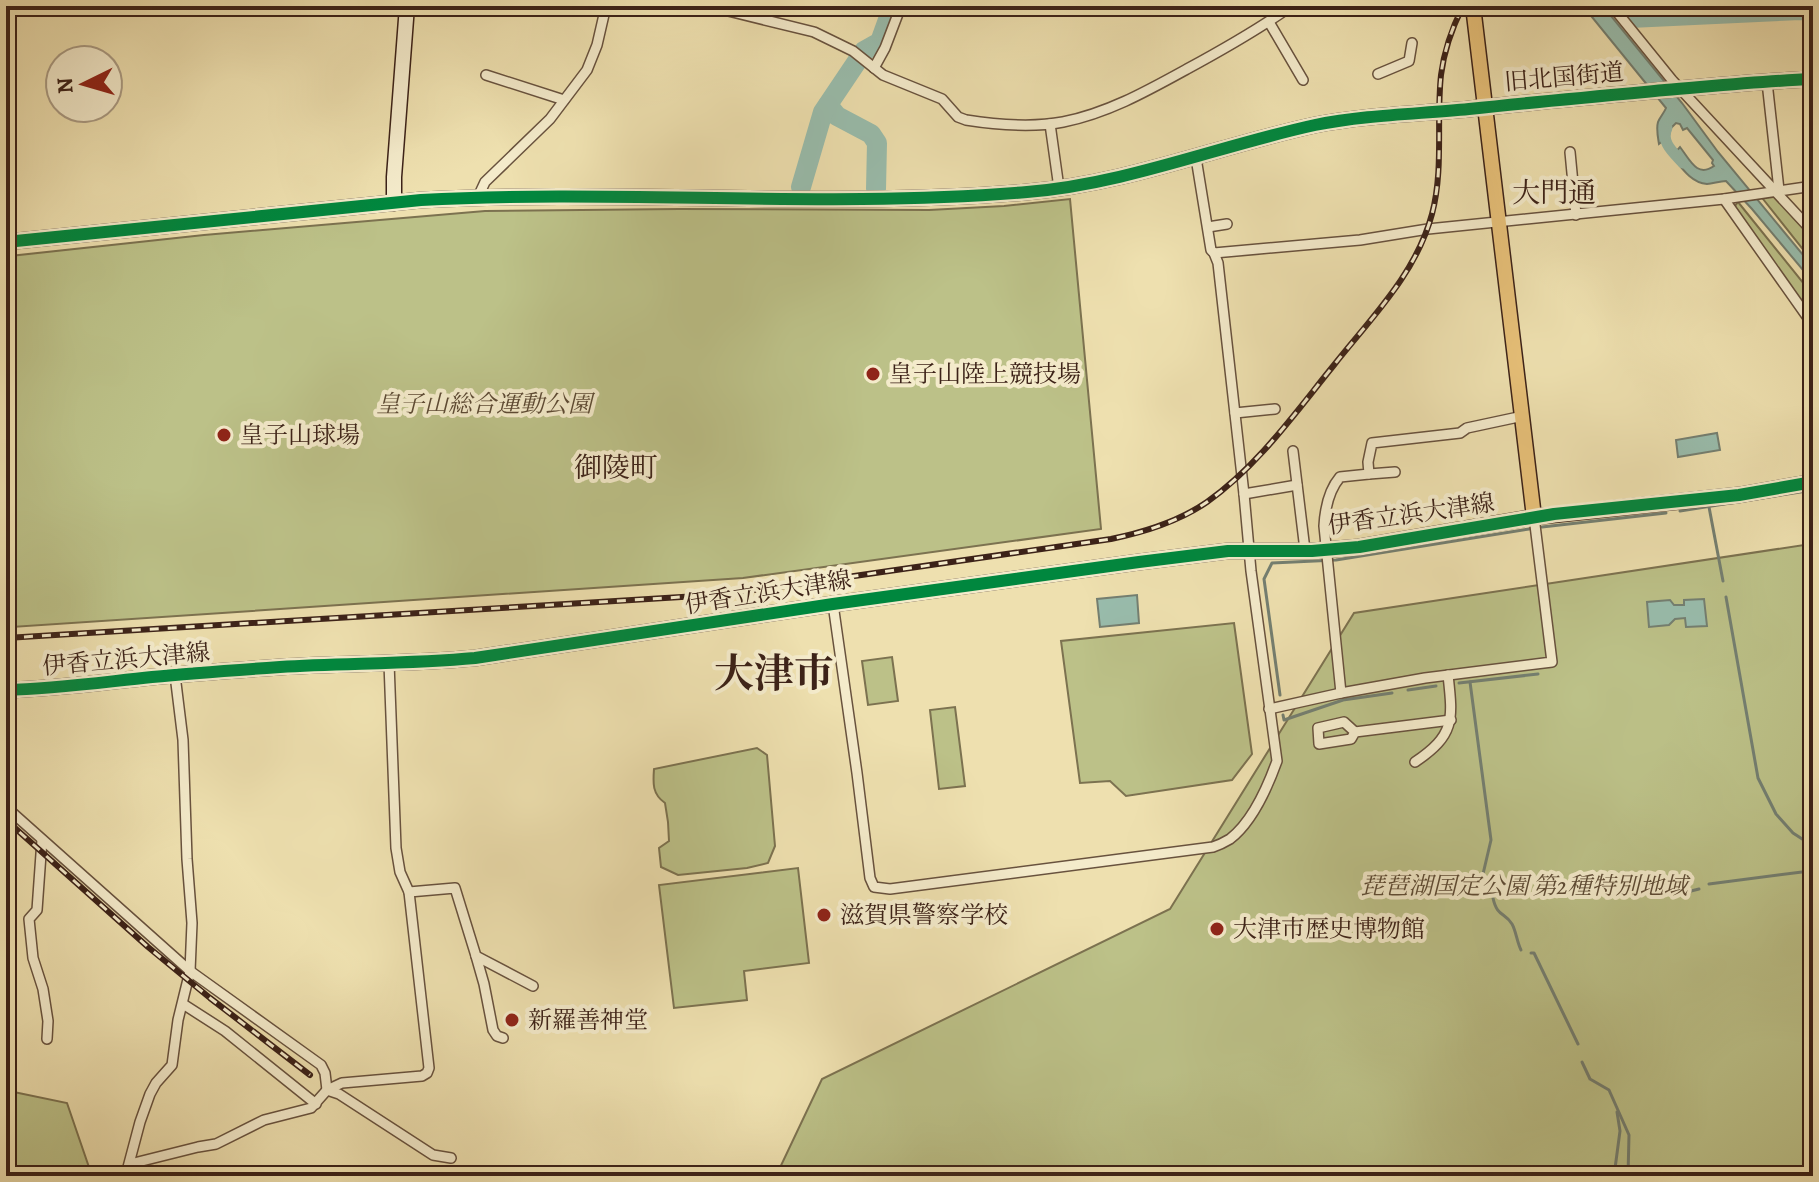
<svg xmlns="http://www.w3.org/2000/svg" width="1819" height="1182" viewBox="0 0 1819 1182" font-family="Alegreya,'Noto Serif JP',serif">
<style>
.green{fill:#bcc188;stroke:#7c7250;stroke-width:2}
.water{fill:#99bdad;stroke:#747f71;stroke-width:2}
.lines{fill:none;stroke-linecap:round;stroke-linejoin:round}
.stream{stroke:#747f71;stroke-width:3}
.canal{stroke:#99bdad;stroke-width:11}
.river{stroke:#99bdad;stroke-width:20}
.street-casing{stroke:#68523e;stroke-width:12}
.secondary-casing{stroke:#3c2218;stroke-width:17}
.primary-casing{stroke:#3c2218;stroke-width:17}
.street{stroke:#f4ebcb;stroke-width:9}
.secondary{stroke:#f4ebcb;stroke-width:14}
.primary{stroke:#e7c078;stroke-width:14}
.rail-casing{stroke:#3c2218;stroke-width:6}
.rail{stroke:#f4ebcb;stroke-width:3;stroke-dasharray:9;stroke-linecap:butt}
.cycleway-casing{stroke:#f4ebcb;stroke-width:17}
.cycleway{stroke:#00873e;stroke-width:12}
.poi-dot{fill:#8f2418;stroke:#f4ebcb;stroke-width:3}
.labels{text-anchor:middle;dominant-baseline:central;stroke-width:8;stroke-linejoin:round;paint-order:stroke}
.street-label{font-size:24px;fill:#3c2218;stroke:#f4ebcb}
.poi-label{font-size:24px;fill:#3c2218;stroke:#f4ebcb;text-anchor:start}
.park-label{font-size:24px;font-style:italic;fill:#5c4a34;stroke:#f4ebcb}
.quarter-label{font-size:28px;fill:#3c2218;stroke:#f4ebcb}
.town-label{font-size:40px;font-weight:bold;fill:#3c2218;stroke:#f4ebcb}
</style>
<rect width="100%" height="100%" fill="#eee0af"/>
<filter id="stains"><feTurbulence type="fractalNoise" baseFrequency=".0025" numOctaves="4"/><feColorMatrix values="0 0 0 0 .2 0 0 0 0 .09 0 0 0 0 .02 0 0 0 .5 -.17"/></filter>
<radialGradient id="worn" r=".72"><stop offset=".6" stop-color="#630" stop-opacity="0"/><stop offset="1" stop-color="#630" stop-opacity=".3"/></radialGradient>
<g class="green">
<path d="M1764,197H1775L1813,238V262L1763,199Z"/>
<path d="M1070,199L1101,529L743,578L12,627L14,519L6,395V261L10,256L204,235L485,211L679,209L929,210L1004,206Z"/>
<path d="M1738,202L1813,295V318L1736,209L1735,206Z"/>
<path d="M1804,545L1813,551V1176H776L822,1079L1170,909L1354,613Z"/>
<path d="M1234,623L1252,754L1232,780L1126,796L1110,781L1080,783L1061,641Z"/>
<path d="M892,657L898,701L868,705L862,661Z"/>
<path d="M955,707L965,786L939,789L930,710Z"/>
<path d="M757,748L767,755L775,846L768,863L747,868L678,875L661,867L659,848L669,841L668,822L665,803C652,794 653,783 654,769Z"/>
<path d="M798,868L809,963L744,971L747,1000L674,1008L659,885Z"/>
<path d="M9,1091L67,1103L92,1176H6V1092Z"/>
</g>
<g class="water">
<path d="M1583,6H1603L1682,103L1718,152L1813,267V282L1752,209L1726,181C1719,181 1713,184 1707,184C1691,183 1681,167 1672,156L1680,147C1690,160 1697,178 1714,166L1712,163L1713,160L1687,128L1683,130L1680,124L1676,123L1670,129L1669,136L1659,144C1658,138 1656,129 1658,122C1660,117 1664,113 1666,108Z"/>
<path d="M1717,433L1720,450L1678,457L1676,440Z"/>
<path d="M1137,595L1139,623L1100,627L1097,599Z"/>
<path d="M1704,599L1707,626L1686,627L1685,618L1675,619L1669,625L1649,627L1647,602L1670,600L1674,605H1684V600Z"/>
</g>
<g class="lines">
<g class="stream">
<path d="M1709,507L1723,581"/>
<path d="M1680,511L1813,490"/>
<path d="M1542,527L1666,513"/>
<path d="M1726,597L1758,778L1776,814L1793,833L1813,846"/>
<path d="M1470,682L1491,840L1483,874"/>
<path d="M1459,683L1538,674"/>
<path d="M1408,690L1436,686"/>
<path d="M1280,695L1264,579L1272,563L1336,560L1529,529"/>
<path d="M1283,715L1284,720L1343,700L1392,693"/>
<path d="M1810,872L1813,871"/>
<path d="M1709,884L1802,872"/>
<path d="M1683,893L1699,889"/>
<path d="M1493,898C1497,917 1505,912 1512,924C1516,931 1517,942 1521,950"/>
<path d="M1531,953H1534L1578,1044"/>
<path d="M1582,1062L1590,1079L1609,1090L1629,1135L1628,1176"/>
<path d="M1614,1176L1620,1131L1617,1112"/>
</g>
<path class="canal" d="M1667,128C1660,142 1674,153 1683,163"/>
<g class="river">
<path d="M1621,6L1630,18L1800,10L1811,11"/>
<path d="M828,105L837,116L871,134L877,143L876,189"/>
<path d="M801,187L823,112L864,51L880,42L893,6"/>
</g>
<defs>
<g id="street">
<path d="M708,6L814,32L853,51L883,75L942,99L958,117L966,120C998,125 1031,128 1063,122C1108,113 1147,91 1187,69C1222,50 1258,30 1291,6"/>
<path d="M1017,6L1018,9L1025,6"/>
<path d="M1612,6L1672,80L1813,232"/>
<path d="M1269,22L1303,80"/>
<path d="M874,68L885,48L901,6"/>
<path d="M1378,74L1409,61L1412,43"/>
<path d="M486,75L564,100"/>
<path d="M1767,82L1779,190"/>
<path d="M1050,124L1059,188"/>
<path d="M1570,152L1576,215"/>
<path d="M478,197L485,182L550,119L587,70L597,45L606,6"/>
<path d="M1724,199L1813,325"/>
<path d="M1208,227L1227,224"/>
<path d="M1214,253L1360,240L1428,229L1724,199L1813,186"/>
<path d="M1235,413L1275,409"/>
<path d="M1293,451L1305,550"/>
<path d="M1369,474L1395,472"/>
<path d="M1244,494L1297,485"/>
<path d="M833,604L857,773L870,878L874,887L890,889L1213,847C1219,845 1225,842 1230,839C1252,822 1268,786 1277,761L1251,571L1244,494L1218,263L1214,253L1211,250L1196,158"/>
<path d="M1341,693L1324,526C1325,508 1329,490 1340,477L1369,474L1368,462L1372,443L1460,433L1467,428L1523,416"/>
<path d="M1269,709L1341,693L1425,678L1552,662L1534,517"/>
<path d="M1355,732L1344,722L1318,728L1319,744L1351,739L1355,732L1451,720"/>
<path d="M1415,762C1455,735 1453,720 1448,675"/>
<path d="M6,807L190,971L321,1065L325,1073L327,1090L339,1094L433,1155L451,1158"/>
<path d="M42,840L37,910L29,919L33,958L43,989L48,1021L47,1039"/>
<path d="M409,892L455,888L476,956L533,986"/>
<path d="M476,956L484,984L493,1030L497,1036L503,1038"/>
<path d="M183,1004L225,1031L316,1104"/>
<path d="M130,1164L198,1147L216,1144L264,1120L311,1108L327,1090L342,1083L422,1076L427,1073L429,1068L409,892L400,872L396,848L389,663"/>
<path d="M120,1176L127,1171L140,1122L150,1094L156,1083L172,1065L178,1020L190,971L192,923L187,859L183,740L175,675"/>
</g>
<g id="secondary">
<path d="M394,203V177L407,6"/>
<path d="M6,242L421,200C623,189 825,209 1027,192C1126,184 1218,146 1315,125C1365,115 1418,114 1469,109C1534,102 1600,96 1665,90C1714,86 1764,81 1813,79"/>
<path d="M1534,517L1739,495L1813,482"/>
</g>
<path id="primary" d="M6,690C55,689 103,682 152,677C194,673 237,670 280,667C345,663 410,664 475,658L833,604L1139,562L1228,551H1312L1359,547L1534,517L1473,6"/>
</defs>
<use href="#street" class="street-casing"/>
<use href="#secondary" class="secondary-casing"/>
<use href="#primary" class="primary-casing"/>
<use href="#street" class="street"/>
<use href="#secondary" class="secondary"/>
<use href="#primary" class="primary"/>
<defs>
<g id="rail">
<path d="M6,638L698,596L771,588L1111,539C1145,532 1178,522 1207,502C1258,466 1295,413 1334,365C1371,318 1416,274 1432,214C1444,169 1436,121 1441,75C1444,51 1452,28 1463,6"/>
<path d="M6,820L148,947L210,998L310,1075"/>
</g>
</defs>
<use href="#rail" class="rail-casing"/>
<use href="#rail" class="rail"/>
<defs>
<g id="cycleway">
<path d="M6,242L421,200C623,189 825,209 1027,192C1126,184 1218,146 1315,125C1365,115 1418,114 1469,109C1534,102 1600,96 1665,90C1714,86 1764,81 1813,79"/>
<path d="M6,690C55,689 103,682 152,677C194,673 237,670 280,667C345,663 410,664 475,658L833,604L1139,562L1228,551H1312L1359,547L1554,514L1739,495L1813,482"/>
</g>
</defs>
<use href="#cycleway" class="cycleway-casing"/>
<use href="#cycleway" class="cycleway"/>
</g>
<g class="poi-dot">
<circle cx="873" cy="374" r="8"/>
<circle cx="224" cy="435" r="8"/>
<circle cx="824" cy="915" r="8"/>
<circle cx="1217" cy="929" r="8"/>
<circle cx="512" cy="1020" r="8"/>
</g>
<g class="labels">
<g class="street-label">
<text transform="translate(1564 77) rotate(-5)">旧北国街道</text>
<text transform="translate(1411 514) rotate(-8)">伊香立浜大津線</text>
<text transform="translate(768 592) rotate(-9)">伊香立浜大津線</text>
<text transform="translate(126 659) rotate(-5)">伊香立浜大津線</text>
</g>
<g class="poi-label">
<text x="889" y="374">皇子山陸上競技場</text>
<text x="240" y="435">皇子山球場</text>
<text x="840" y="915">滋賀県警察学校</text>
<text x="1233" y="929">大津市歴史博物館</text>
<text x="528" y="1020">新羅善神堂</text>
</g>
<g class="park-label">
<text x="484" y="404">皇子山総合運動公園</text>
<text x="1524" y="886">琵琶湖国定公園 第2種特別地域</text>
</g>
<g class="quarter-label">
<text x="1554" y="193">大門通</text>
<text x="616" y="468">御陵町</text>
</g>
<g class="town-label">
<text x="774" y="673">大津市</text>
</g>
</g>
<rect width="1819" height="1182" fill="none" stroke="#eee0af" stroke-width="32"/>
<rect x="8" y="8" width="1803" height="1166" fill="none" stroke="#3c2218" stroke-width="4"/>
<rect x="16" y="16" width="1787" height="1150" fill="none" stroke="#3c2218" stroke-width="2"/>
<g transform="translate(84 84) rotate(265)"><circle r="38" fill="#f4ebcb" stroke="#aa9b83" stroke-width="2"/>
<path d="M0-6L14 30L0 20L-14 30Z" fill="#8f2418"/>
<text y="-12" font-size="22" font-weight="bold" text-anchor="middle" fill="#3c2218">N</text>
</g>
<rect width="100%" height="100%" filter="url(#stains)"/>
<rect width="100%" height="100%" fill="url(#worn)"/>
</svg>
